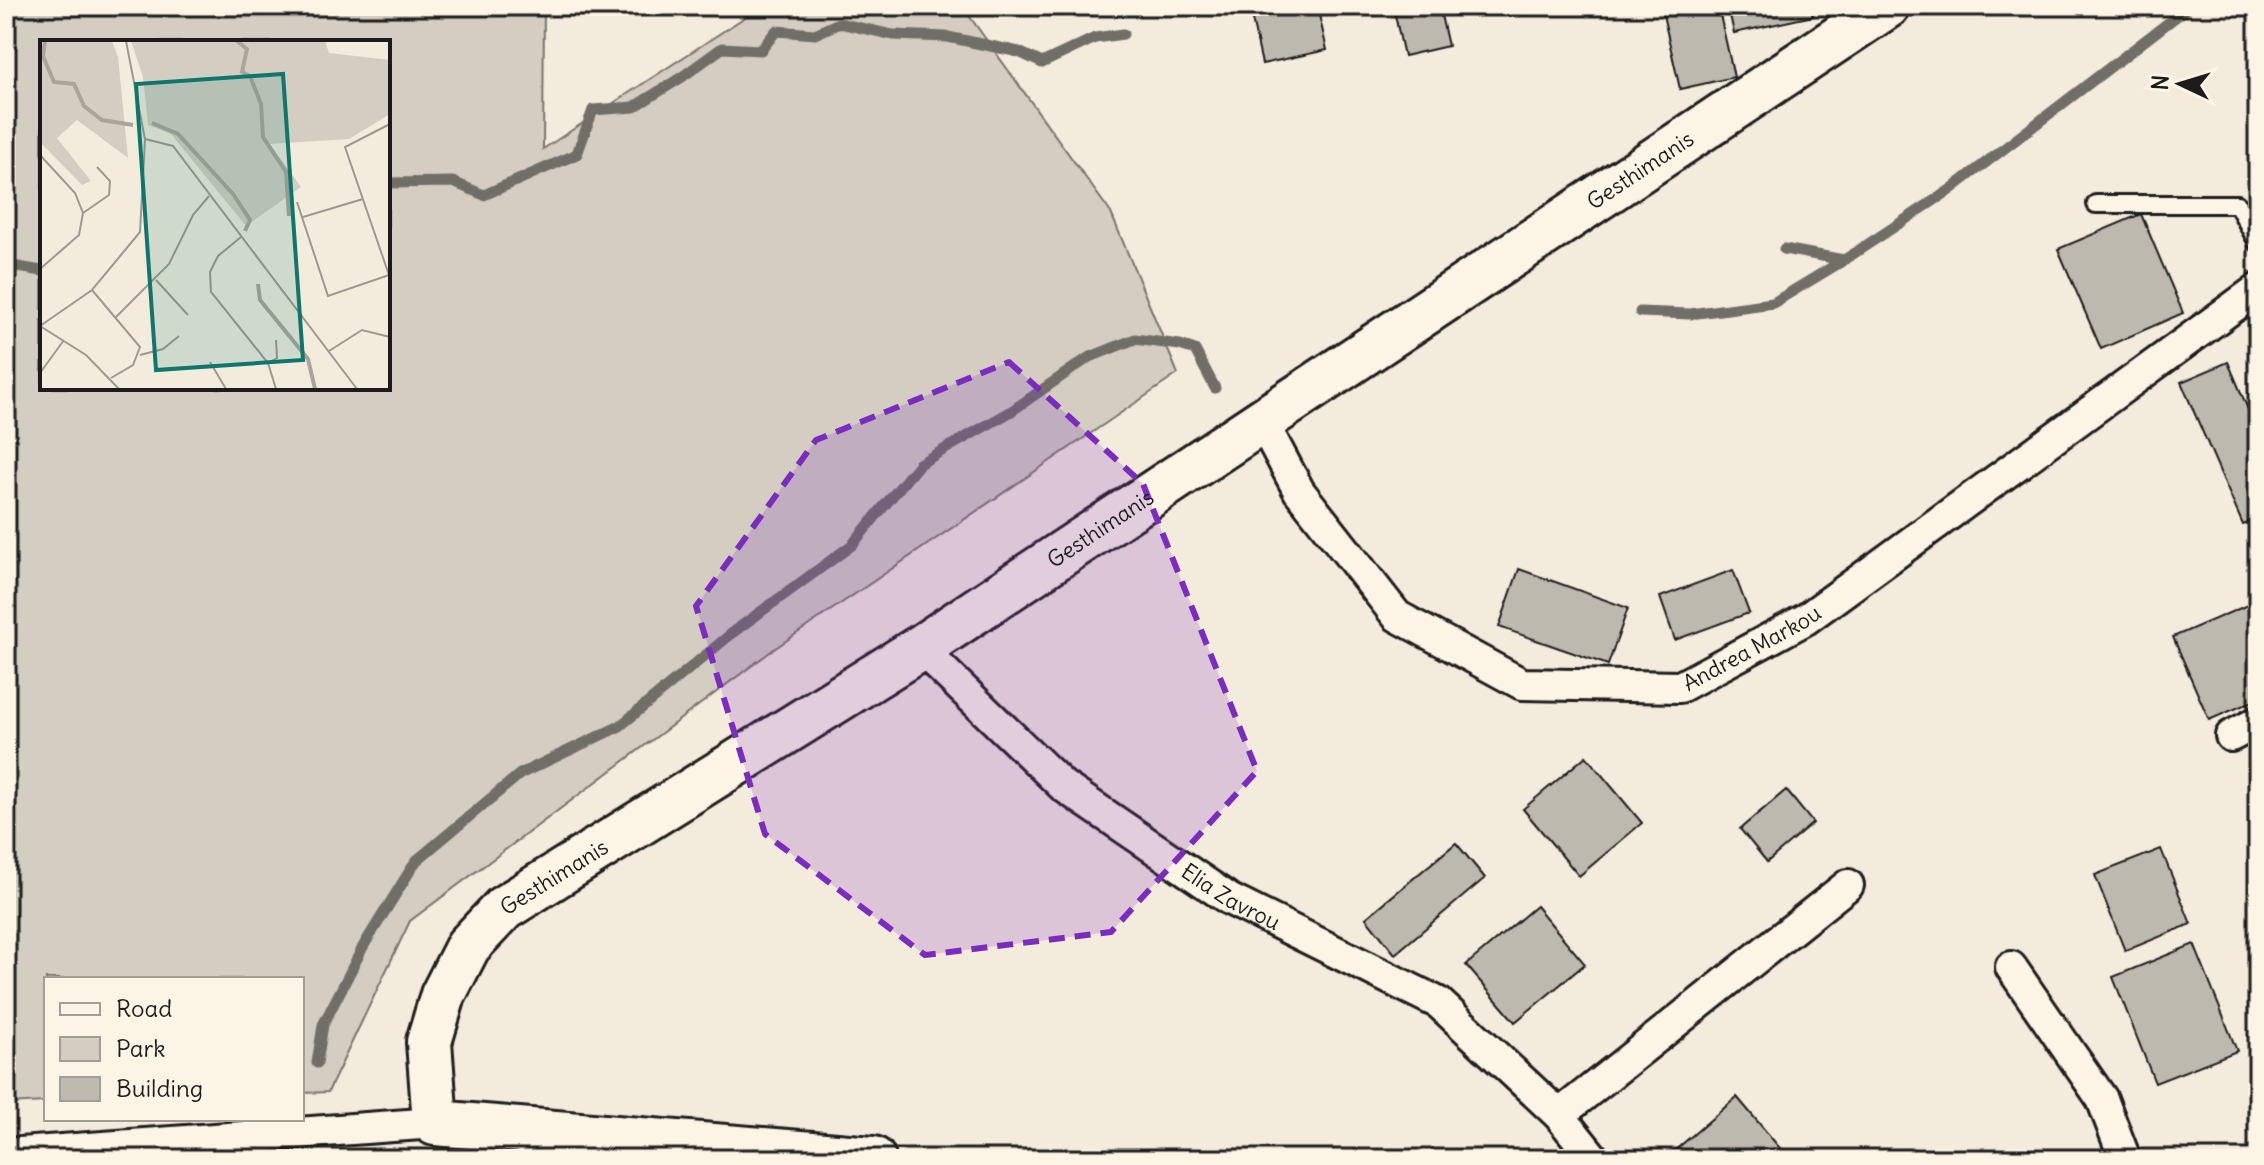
<svg xmlns="http://www.w3.org/2000/svg" width="2264" height="1165" viewBox="0 0 2264 1165" font-family="Delius,sans-serif">
<style>
.green{fill:#d3cec1;stroke:#78756e;stroke-width:2;fill-rule:evenodd}
.lines{fill:none;stroke-linecap:round;stroke-linejoin:round}
.stream{stroke:#716e68;stroke-width:11}
.building{fill:#beb9ae;stroke:#1c1c1c;stroke-width:2}
.lane-casing{stroke:#1c1c1c;stroke-width:22}
.street-casing{stroke:#1c1c1c;stroke-width:36}
.secondary-casing{stroke:#1c1c1c;stroke-width:50}
.lane{stroke:#fcf5e5;stroke-width:16}
.street{stroke:#fcf5e5;stroke-width:30}
.secondary{stroke:#fcf5e5;stroke-width:44}
.marked{fill:#7b2cbf;fill-opacity:0.2;stroke:#7b2cbf;stroke-width:6;stroke-dasharray:16 10;stroke-linejoin:round}
.labels{text-anchor:middle;dominant-baseline:central;stroke-width:7;stroke-linejoin:round;paint-order:stroke}
.street-label{font-size:22px;fill:#1c1c1c;stroke:#fcf5e5}
.inset-river{fill:none;stroke:#aaa59b;stroke-width:4}
.inset-road{fill:none;stroke:#9d9990;stroke-width:2}
.view{fill:#0f766e;fill-opacity:0.15;stroke:#0f766e;stroke-width:4}
.inset-edge{fill:none;stroke:#1c1c1c;stroke-width:4}
</style>
<rect width="100%" height="100%" fill="#f3ecdd"/>
<filter id="ink" filterUnits="userSpaceOnUse"><feTurbulence type="fractalNoise" baseFrequency=".0125" numOctaves="2"/><feDisplacementMap in="SourceGraphic" scale="16" xChannelSelector="R" yChannelSelector="G"/><feConvolveMatrix kernelMatrix="1 2 1 2 8 2 1 2 1" color-interpolation-filters="sRGB"/></filter>
<g filter="url(#ink)">
<path class="green" d="M6,6H544L543,149L762,6H962L1111,213L1178,374L774,649L410,921L328,1092L302,1093V979H46V1102L6,1104ZM42,42H388V388H42Z"/>
<g class="lines">
<g class="stream">
<path d="M388,183L453,182L484,195L577,154L593,110L634,107L682,77L722,48L761,50L776,31L815,34L839,23L893,35L948,37L1019,52L1042,63L1095,38L1123,34"/>
<path d="M1784,249L1844,260"/>
<path d="M6,265L42,271"/>
<path d="M1640,312L1690,314L1773,303L1844,260L1950,190L2190,6"/>
<path d="M317,1063L323,1025L364,945L416,861L520,774L620,726L736,630L852,545L919,464L1010,412L1088,358L1135,339L1180,345L1195,350L1215,388"/>
</g>
</g>
<g class="building">
<path d="M1249,6H1317L1327,50L1262,64Z"/>
<path d="M1393,6H1439L1448,46L1404,56Z"/>
<path d="M1661,6H1718L1734,77L1680,89Z"/>
<path d="M1728,6H1811L1813,16L1734,33Z"/>
<path d="M2141,214L2183,313L2101,349L2058,249Z"/>
<path d="M2228,362L2258,433V519L2243,525L2181,382Z"/>
<path d="M1519,569L1628,608L1608,665L1499,627Z"/>
<path d="M1733,570L1749,613L1675,640L1660,597Z"/>
<path d="M2252,603L2258,616V699L2209,720L2173,637Z"/>
<path d="M1586,756L1642,823L1579,876L1523,809Z"/>
<path d="M1786,790L1813,823L1767,862L1740,829Z"/>
<path d="M1456,843L1485,878L1395,954L1366,918Z"/>
<path d="M2161,849L2191,924L2125,951L2095,875Z"/>
<path d="M1536,906L1585,964L1515,1022L1466,965Z"/>
<path d="M2194,944L2237,1051L2155,1083L2113,977Z"/>
<path d="M1737,1097L1789,1159H1667L1666,1158Z"/>
</g>
<g class="lines">
<defs>
<path id="lane" d="M2096,204H2237L2258,243"/>
<g id="street">
<path id="s1" d="M1262,421L1299,491L1397,616L1522,684L1680,687L1806,619L2258,289"/>
<path id="s2" d="M920,648L1063,786L1229,899L1439,1003L1559,1115L1594,1159"/>
<path d="M2231,736L2258,722"/>
<path d="M2011,967L2102,1099L2125,1159"/>
<path d="M1559,1115L1848,885"/>
<path d="M6,1154L435,1123"/>
</g>
<g id="secondary">
<path id="s3" d="M873,1159L435,1123L429,1042L443,995L468,946L504,908L920,648L1887,6"/>
</g>
</defs>
<use href="#lane" class="lane-casing"/>
<use href="#street" class="street-casing"/>
<use href="#secondary" class="secondary-casing"/>
<use href="#lane" class="lane"/>
<use href="#street" class="street"/>
<use href="#secondary" class="secondary"/>
</g>
</g>
<path class="marked" d="M1009,362L1143,484L1257,771L1111,932L925,955L765,834L696,606L816,440Z"/>
<g class="labels">
<g class="street-label">
<text stroke="none"><textPath href="#s3" startOffset="2032">Gesthimanis</textPath></text>
<text stroke="none"><textPath href="#s3" startOffset="1384">Gesthimanis</textPath></text>
<text stroke="none"><textPath href="#s1" startOffset="620">Andrea Markou</textPath></text>
<text stroke="none"><textPath href="#s3" startOffset="736">Gesthimanis</textPath></text>
<text stroke="none"><textPath href="#s2" startOffset="400">Elia Zavrou</textPath></text>
</g>
</g>
<g transform="translate(40 40)">
<rect width="350" height="350" fill="#f3ecdd"/>
<path d="M0,1H72L78,17L88,118L37,80L17,98L51,141L42,145L0,102ZM91,1H285L289,13L350,20V74L309,99L230,104L261,147L206,186L131,94L108,85L103,37Z" fill="#d3cec1"/>
<path class="inset-river" d="M5,1L3,16L14,42L34,44L44,66L62,80L93,85M197,1L207,9L202,32L210,36L221,64L223,97L246,132L249,176M112,83L138,94L193,154L210,180L205,191M218,244L220,260L268,319L275,349"/>
<path class="inset-road" d="M350,84L305,107L350,238M105,99L133,106L317,349M0,115L35,153L43,173L39,195L0,229M257,162L288,256L349,235M43,173L69,155L70,141L57,127M263,177L323,159M201,197L178,216L170,232L171,252L228,323L236,349M116,240L148,275M52,250L100,307L93,325L71,338M76,277L129,224L153,175L169,156M0,286L52,250L100,192L105,99L86,1M0,286L46,315L79,349M289,311L322,290L350,297M100,315L123,309L139,296M170,322L186,349M228,323L237,318L236,300M0,333L24,300"/>
<path class="view" d="M243,34L263,320L116,330L96,44Z"/>
<rect width="350" height="350" class="inset-edge"/>
</g>
<rect width="2264" height="1165" fill="none" stroke="#fcf5e5" stroke-width="32"/>
<rect x="16" y="16" width="2232" height="1133" fill="none" stroke="#1c1c1c" stroke-width="3" filter="url(#ink)"/>
<rect x="44" y="977" width="260" height="144" fill="#fcf5e5" stroke="#a29e95" stroke-width="2"/>
<rect x="60" y="1003" width="40" height="12" fill="#fcf5e5" stroke="#a29e95" stroke-width="2"/>
<text x="116" y="1017" font-size="24" fill="#1c1c1c">Road</text>
<rect x="60" y="1037" width="40" height="24" fill="#d3cec1" stroke="#a29e95" stroke-width="2"/>
<text x="116" y="1057" font-size="24" fill="#1c1c1c">Park</text>
<rect x="60" y="1077" width="40" height="24" fill="#beb9ae" stroke="#a29e95" stroke-width="2"/>
<text x="116" y="1097" font-size="24" fill="#1c1c1c">Building</text>
<g transform="translate(2180 84) rotate(274)" stroke="#fcf5e5" stroke-width="6" paint-order="stroke">
<path d="M0-6L14 30L0 20L-14 30Z" fill="#1c1c1c"/>
<text y="-12" font-size="22" font-weight="bold" text-anchor="middle" fill="#1c1c1c">N</text>
</g>
</svg>
